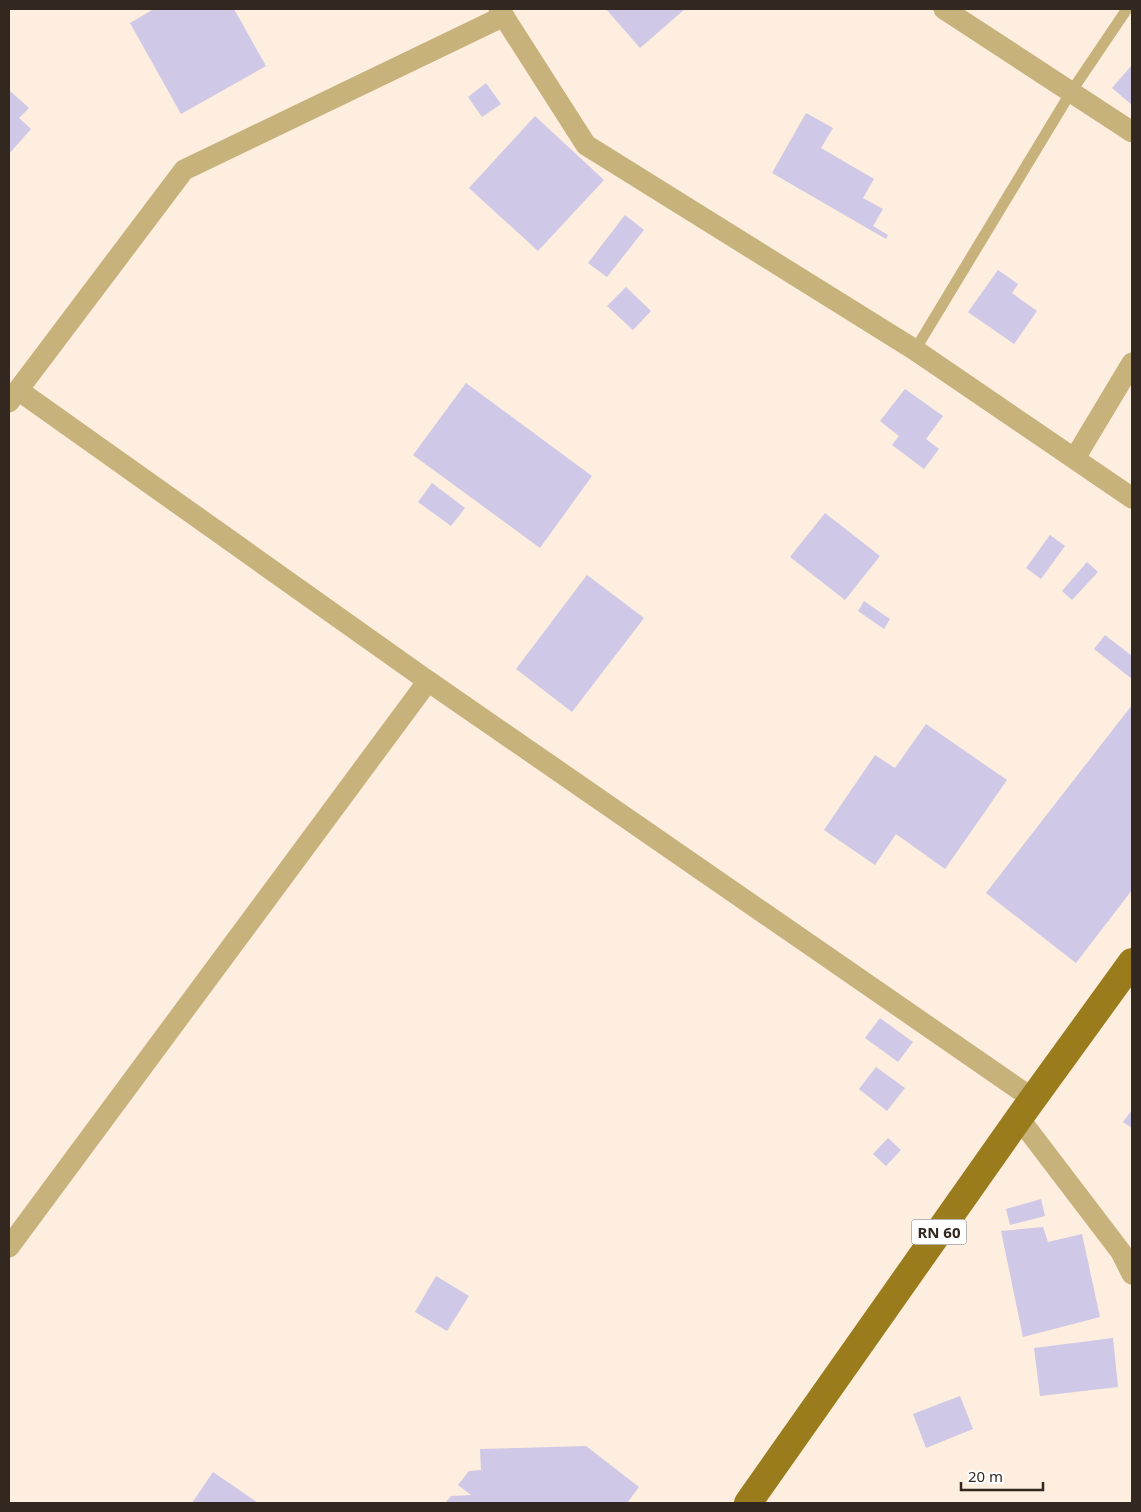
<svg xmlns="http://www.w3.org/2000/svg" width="1141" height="1512" viewBox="0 0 1141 1512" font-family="'Noto Sans',sans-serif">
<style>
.building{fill:#cfc8e7}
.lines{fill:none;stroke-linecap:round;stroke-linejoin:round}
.service{stroke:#c7b27c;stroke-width:11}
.minor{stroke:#c7b27c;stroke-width:21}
.primary{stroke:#9b7c1c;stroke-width:28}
.labels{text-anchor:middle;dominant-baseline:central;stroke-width:5;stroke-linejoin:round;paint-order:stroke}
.shield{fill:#fff;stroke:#706862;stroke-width:1}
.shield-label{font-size:15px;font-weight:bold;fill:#32281f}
</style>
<rect width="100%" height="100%" fill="#fdeedf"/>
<g class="building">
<path d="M154,9H234L266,66L181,114L130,23Z"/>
<path d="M606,9H685L640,48Z"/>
<path d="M1132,65V105L1112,88Z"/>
<path d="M486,83L501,104L482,117L468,97Z"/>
<path d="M9,90L29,108L19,118L31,129L9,154Z"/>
<path d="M806,113L833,128L821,148L874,179L863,198L883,209L873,226L888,235L886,239L772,173Z"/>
<path d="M535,116L604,180L538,251L469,188Z"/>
<path d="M625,215L644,230L607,277L588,263Z"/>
<path d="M998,270L1018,284L1012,293L1037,311L1014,344L968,312Z"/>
<path d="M626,287L651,311L633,330L607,306Z"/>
<path d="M466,383L592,476L540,548L413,455Z"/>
<path d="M905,389L943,416L926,439L939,449L924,469L892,445L899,436L880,421Z"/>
<path d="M432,483L465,508L451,526L418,502Z"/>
<path d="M825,513L880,556L845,600L790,557Z"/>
<path d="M1050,535L1065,546L1041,579L1026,568Z"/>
<path d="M1087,562L1098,572L1072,600L1062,591Z"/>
<path d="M587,575L644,618L572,712L516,669Z"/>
<path d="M864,601L890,619L884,629L858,611Z"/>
<path d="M1105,635L1132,656V679L1094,649Z"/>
<path d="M1132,705V890L1076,963L986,893Z"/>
<path d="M926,724L1007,780L945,869L896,834L875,865L824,830L875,755L895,768Z"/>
<path d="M880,1018L913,1042L898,1062L865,1038Z"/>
<path d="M876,1067L905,1088L887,1111L859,1089Z"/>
<path d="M1132,1110V1128L1123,1122Z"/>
<path d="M888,1138L901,1150L886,1166L873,1154Z"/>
<path d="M1041,1199L1045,1216L1010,1225L1006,1209Z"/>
<path d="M1043,1227L1048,1242L1082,1234L1100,1317L1023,1337L1001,1231Z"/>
<path d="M436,1276L469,1296L447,1331L415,1312Z"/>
<path d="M1113,1338L1118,1387L1040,1396L1034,1348Z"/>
<path d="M960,1396L973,1429L926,1448L913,1414Z"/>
<path d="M586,1446L639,1487L627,1503H445L451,1496L471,1495L458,1485L469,1471L481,1470L480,1449Z"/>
<path d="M213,1472L258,1503H192Z"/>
</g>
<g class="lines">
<path class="service" d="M915,350L1071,92L1127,9"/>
<g class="minor">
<path d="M499,9L586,145L915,350L1132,498"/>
<path d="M944,9L1132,132"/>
<path d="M18,390L428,681"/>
<path d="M9,402L184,170L504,16"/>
<path d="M1075,458L1132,363"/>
<path d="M1019,1118L1121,1252L1132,1274"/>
<path d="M9,1247L428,681L1033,1099"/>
</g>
<path class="primary" d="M748,1503L1019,1118L1132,962"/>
</g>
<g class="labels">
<rect class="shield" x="911.5" y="1219.5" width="55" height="25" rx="4"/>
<g class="shield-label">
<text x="939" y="1232">RN 60</text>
</g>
</g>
<rect width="1141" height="1512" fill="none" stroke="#32281f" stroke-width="20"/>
<path d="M961 1482v8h82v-8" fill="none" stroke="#32281f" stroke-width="2.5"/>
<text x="968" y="1482" font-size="15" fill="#32281f" stroke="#ffffff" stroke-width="4" paint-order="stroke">20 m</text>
</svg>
